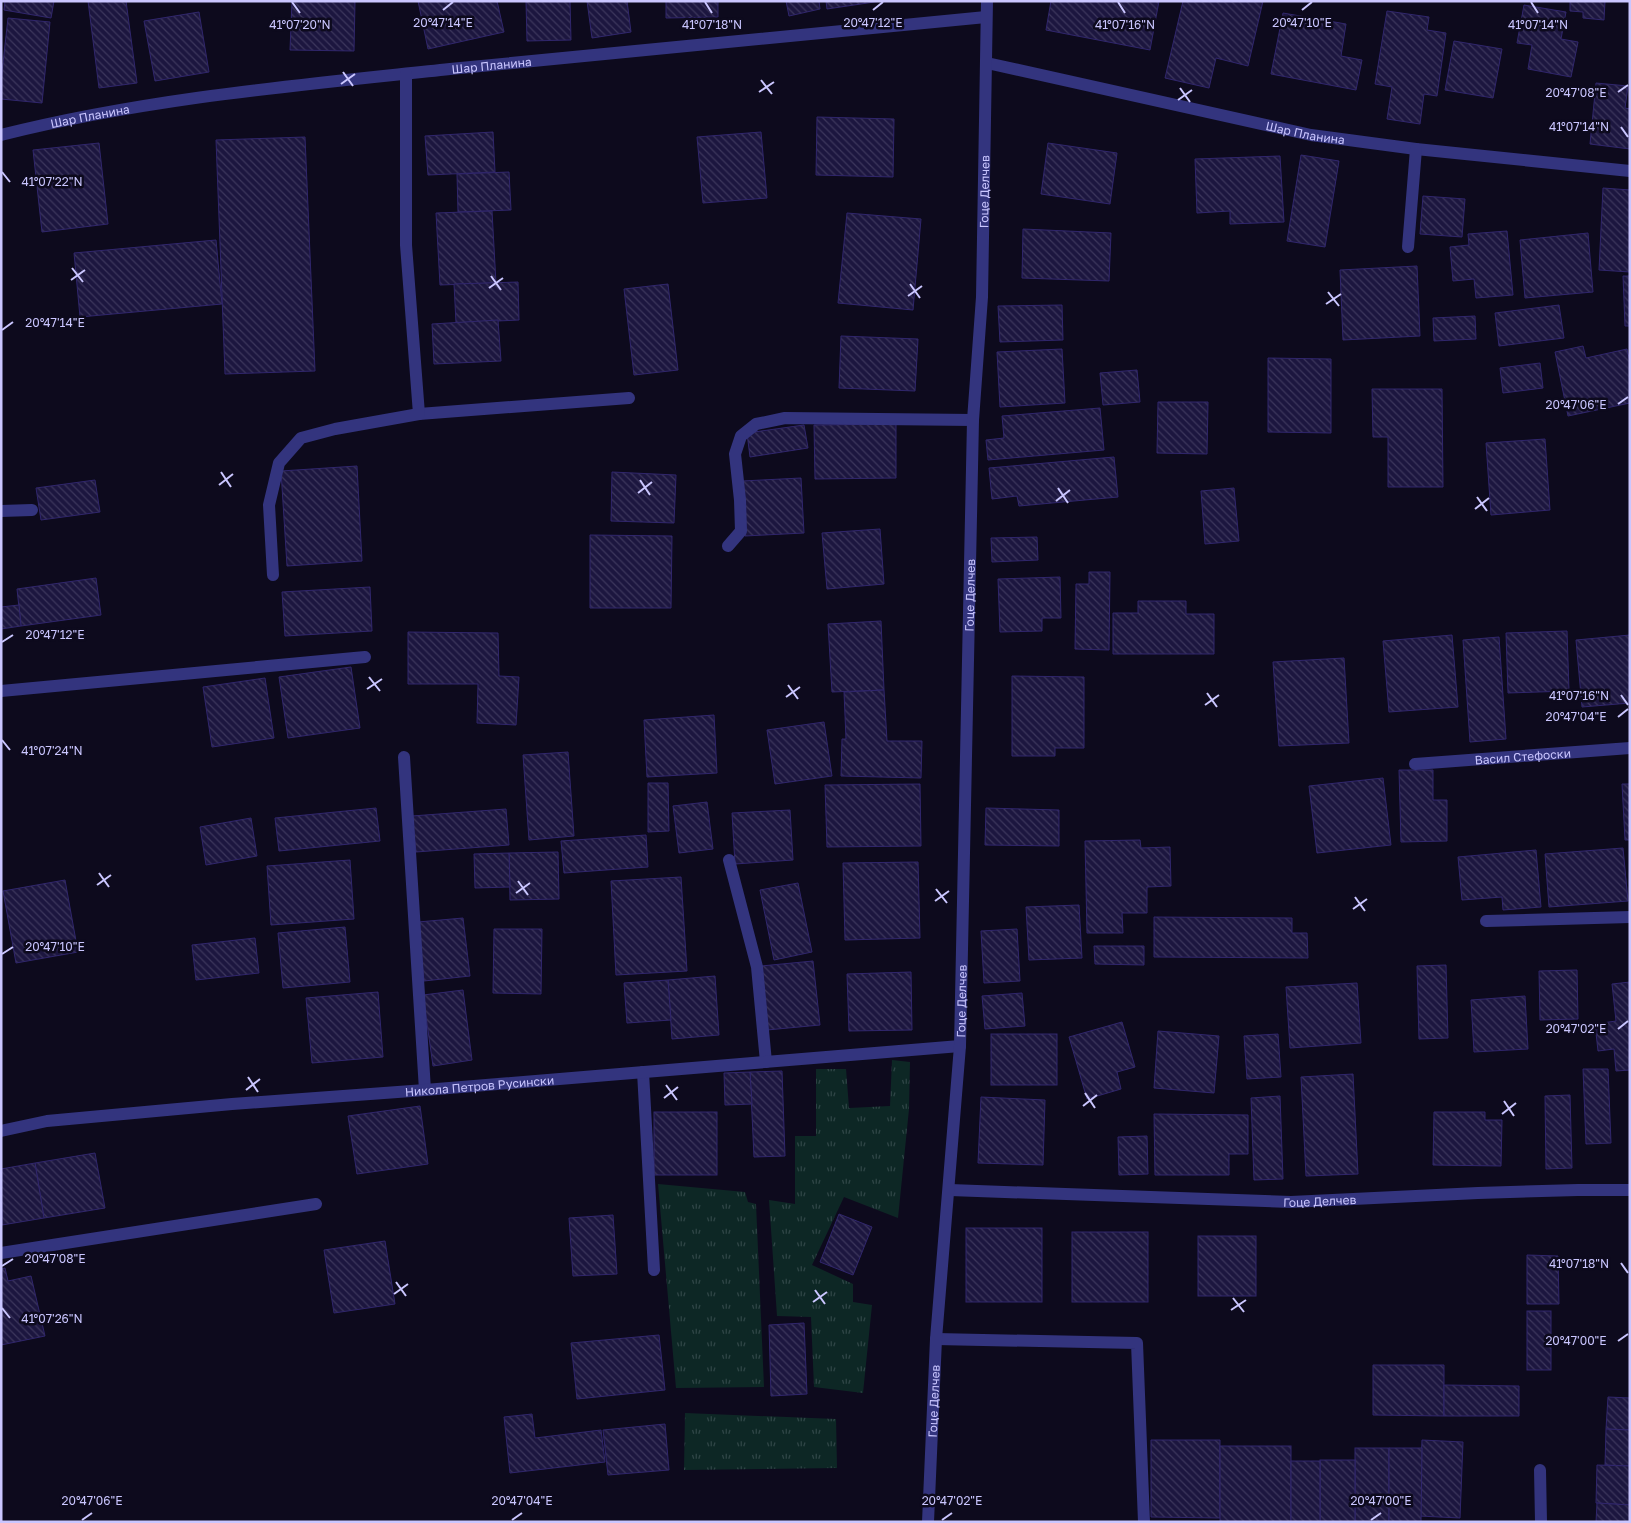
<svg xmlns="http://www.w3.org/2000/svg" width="1631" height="1523" viewBox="0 0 1631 1523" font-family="'Golos Text',sans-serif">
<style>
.grass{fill:url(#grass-tufts)}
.building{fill:url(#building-back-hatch);stroke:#30266c}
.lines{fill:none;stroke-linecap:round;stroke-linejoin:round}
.minor{stroke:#33347e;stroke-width:12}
.ticks{fill:none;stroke:#cac6ff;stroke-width:2}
.labels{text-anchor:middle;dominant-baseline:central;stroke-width:5;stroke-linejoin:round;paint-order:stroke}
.street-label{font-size:12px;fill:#cac6ff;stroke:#0d0a1d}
.ticks-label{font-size:12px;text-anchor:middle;fill:#cac6ff;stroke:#0d0a1d;stroke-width:5;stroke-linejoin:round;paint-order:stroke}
</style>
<defs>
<pattern id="grass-tufts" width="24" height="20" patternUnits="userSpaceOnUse" patternTransform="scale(1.25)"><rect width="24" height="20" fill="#0d2725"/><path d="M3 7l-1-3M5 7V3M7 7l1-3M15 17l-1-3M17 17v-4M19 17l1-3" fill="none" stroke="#2f4546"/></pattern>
<pattern id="building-back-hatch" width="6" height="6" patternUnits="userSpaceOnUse" patternTransform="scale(1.25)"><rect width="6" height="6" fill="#1c163f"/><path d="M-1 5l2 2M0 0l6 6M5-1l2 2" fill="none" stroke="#3c365c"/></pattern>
</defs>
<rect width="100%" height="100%" fill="#0d0a1d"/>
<g class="grass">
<path d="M892,1060L910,1062L909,1109L898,1218L844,1197L812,1265L853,1284V1302L872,1305L863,1393L814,1387L811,1317L777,1316L769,1200L795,1204V1136H816V1069H846L849,1108L890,1106Z"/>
<path d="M658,1184L745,1192L748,1202L756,1204L764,1387L676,1388Z"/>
<path d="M685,1413L836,1419L837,1468L684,1470Z"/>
</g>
<g class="building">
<path d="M5,1H54L51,18L4,10Z"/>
<path d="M88,1H126L137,83L99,88Z"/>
<path d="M292,1H355L354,51L290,50Z"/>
<path d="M418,1H497L504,32L428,49Z"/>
<path d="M526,1H570L571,40L527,41Z"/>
<path d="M587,1H627L631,32L592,38Z"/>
<path d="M666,1H718V17L666,18Z"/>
<path d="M786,1H819L820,9L789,16Z"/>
<path d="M826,1H881L827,9Z"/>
<path d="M1051,1H1159L1150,50L1046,30Z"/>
<path d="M1183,1H1263L1248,66L1216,58L1209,88L1165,78Z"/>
<path d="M1570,1H1605L1604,20L1583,18V12L1570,11Z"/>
<path d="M1524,5L1566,12L1561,39L1578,42L1571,77L1528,69L1532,45L1517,43Z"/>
<path d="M1387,11L1429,17L1427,30L1446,33L1437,96L1424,94L1420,124L1387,119L1392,87L1375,84Z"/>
<path d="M199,12L209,72L155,81L144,21Z"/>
<path d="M1283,13L1346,24L1341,56L1362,60L1356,90L1271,74Z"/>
<path d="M8,18L50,22L42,103L1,99V81Z"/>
<path d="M1454,41L1502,49L1493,98L1445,90Z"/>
<path d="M1596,83L1628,86L1625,108L1630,109V149L1590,144Z"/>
<path d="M817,117L894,119L893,177L816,175Z"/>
<path d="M493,132L495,172L428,175L425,136Z"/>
<path d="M761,132L767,198L703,203L697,137Z"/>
<path d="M305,137L315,371L225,374L216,140Z"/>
<path d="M99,143L108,224L42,232L33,150Z"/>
<path d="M1048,143L1117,153L1110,204L1041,194Z"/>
<path d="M1301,155L1339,161L1325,247L1287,241Z"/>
<path d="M1280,156L1284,222L1230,224V211L1197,213L1195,159Z"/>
<path d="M509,172L511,210L458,212L457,174Z"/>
<path d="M1603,188L1630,190V272L1599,270Z"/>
<path d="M1423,196L1465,199L1462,237L1420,234Z"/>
<path d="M492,211L496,283L440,285L436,213Z"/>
<path d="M847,213L921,219L913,310L838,303Z"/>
<path d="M1023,229L1111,233L1109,281L1022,278Z"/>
<path d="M1507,231L1513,295L1476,298L1474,279L1453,281L1450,247L1469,245L1468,234Z"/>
<path d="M1588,233L1593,292L1525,298L1520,240Z"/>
<path d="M216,240L222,304L80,317L74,253Z"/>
<path d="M1417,266L1420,336L1343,340L1340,270Z"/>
<path d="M1623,276H1630V326H1625Z"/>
<path d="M518,282L519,320L456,323L454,284Z"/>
<path d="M668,284L678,370L634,375L624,289Z"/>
<path d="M1062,305L1063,340L1000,342L998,306Z"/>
<path d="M1559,305L1564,338L1499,346L1495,313Z"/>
<path d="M1475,316L1476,339L1434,341L1433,318Z"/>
<path d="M498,320L501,361L434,364L432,324Z"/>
<path d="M841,336L918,339L915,391L839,388Z"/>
<path d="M1583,346L1586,358L1627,349L1630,362V403L1568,416L1555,352Z"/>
<path d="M1062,349L1065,403L1000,407L997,352Z"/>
<path d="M1268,358L1331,359V433L1268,432Z"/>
<path d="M1540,363L1543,388L1503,393L1500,368Z"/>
<path d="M1137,370L1140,402L1103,405L1100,373Z"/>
<path d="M1372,389H1442L1443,487H1388V437H1373Z"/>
<path d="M1158,402H1208L1207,454L1157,453Z"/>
<path d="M1100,408L1104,450L988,460L986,440L1004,438L1002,416Z"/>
<path d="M896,424V478L815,479L814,425Z"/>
<path d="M804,425L808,448L750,457L747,433Z"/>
<path d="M1545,439L1550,510L1491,515L1486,443Z"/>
<path d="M1114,457L1118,497L1019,506L1017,496L992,499L989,468Z"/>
<path d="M357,466L362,561L287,566L281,471Z"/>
<path d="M612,472L676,475L674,523L611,521Z"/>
<path d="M801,478L804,533L745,536L742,481Z"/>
<path d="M95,480L100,512L41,520L36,488Z"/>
<path d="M1234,488L1239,541L1205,544L1201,491Z"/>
<path d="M880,529L884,584L827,589L822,533Z"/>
<path d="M590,535L672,536L671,608H590Z"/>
<path d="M1037,537L1038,560L992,562L991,538Z"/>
<path d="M1089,572H1110L1109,650L1075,649L1076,584H1089Z"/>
<path d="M1060,577L1061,618H1042V631L1000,632L998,579Z"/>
<path d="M96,578L101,615L21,626L17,589Z"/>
<path d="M370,587L372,631L285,636L282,592Z"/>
<path d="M1138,601H1186V614H1214V654H1113V613H1138Z"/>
<path d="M19,605L21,626L1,629V607Z"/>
<path d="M881,621L884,690L832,692L828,624Z"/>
<path d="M1567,631L1569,691L1508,693L1506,633Z"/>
<path d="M408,632L498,633L499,676L519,677L516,725L477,723L478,684H408Z"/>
<path d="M1452,635L1458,707L1389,712L1383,641Z"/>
<path d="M1630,635V703L1582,707L1576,640Z"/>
<path d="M1499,637L1506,739L1470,742L1463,640Z"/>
<path d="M1344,658L1349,743L1279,746L1273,662Z"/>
<path d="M351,667L360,728L288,738L279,677Z"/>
<path d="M1012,676L1084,677V748H1055V756H1012Z"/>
<path d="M265,678L274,738L212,747L203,687Z"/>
<path d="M884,690L887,741H922L921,778L841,776L842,739H846L844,692Z"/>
<path d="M714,715L717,773L647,777L644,720Z"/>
<path d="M824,722L832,776L775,784L767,730Z"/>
<path d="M568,752L574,836L529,840L523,755Z"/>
<path d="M1399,770H1433V800H1447V841L1401,842Z"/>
<path d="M1383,778L1391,845L1317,853L1309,786Z"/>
<path d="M648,783H668L669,831L648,832Z"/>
<path d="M920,784L921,846L827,847L825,785Z"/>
<path d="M1622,784H1630V840H1625Z"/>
<path d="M707,802L713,849L679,853L673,806Z"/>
<path d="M376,808L380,841L279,851L275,818Z"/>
<path d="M986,808L1059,810V846L985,845Z"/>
<path d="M506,809L509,845L416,852L412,816Z"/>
<path d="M790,810L793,860L735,864L732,813Z"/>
<path d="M251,818L257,856L206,865L200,827Z"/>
<path d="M646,835L648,867L564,873L561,841Z"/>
<path d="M1140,840L1141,848L1170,847L1171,886L1147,887V913H1122L1123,933H1087L1085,841Z"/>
<path d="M1623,848L1628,901L1549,907L1545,854Z"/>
<path d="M1536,850L1541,907L1503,910L1502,897L1462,900L1458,857Z"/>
<path d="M558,852L559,899L510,900L509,853Z"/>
<path d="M509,853L510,887L475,888L474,854Z"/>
<path d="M350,860L354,919L271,925L267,866Z"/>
<path d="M918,862L920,938L845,940L843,863Z"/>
<path d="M681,877L687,971L616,975L611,881Z"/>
<path d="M65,880L78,952L16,963L3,891Z"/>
<path d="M798,883L812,952L774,960L760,890Z"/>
<path d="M1079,905L1082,958L1029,960L1026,907Z"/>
<path d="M1154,917L1292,918V933H1307L1308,958L1154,957Z"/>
<path d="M463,918L470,976L424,981L418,922Z"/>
<path d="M345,927L350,982L283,988L278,933Z"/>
<path d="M494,929H542L541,994L493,993Z"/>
<path d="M1017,929L1020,981L984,983L981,931Z"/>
<path d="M255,938L259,973L196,980L192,945Z"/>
<path d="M1094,946H1144V965L1095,964Z"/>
<path d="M813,961L820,1025L767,1030L761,966Z"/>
<path d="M1446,965L1448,1038L1419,1039L1417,966Z"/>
<path d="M1577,970L1578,1019L1540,1020L1539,971Z"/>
<path d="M911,972L912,1030L849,1031L847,974Z"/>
<path d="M715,976L719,1035L672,1039L668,980Z"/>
<path d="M668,980L671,1020L627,1023L624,983Z"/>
<path d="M1630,982V1070L1616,1071L1614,1049L1598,1051L1595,1024L1616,1021L1612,984Z"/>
<path d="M1357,983L1361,1043L1290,1048L1286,987Z"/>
<path d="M463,990L472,1060L433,1066L423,995Z"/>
<path d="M378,992L383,1057L312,1063L306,998Z"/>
<path d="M1022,993L1025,1026L985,1029L982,996Z"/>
<path d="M1525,996L1528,1049L1474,1052L1471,1000Z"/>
<path d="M1122,1022L1135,1067L1117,1072L1121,1089L1087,1099L1069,1037Z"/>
<path d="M1158,1031L1219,1036L1214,1093L1154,1088Z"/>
<rect x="991" y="1034" width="66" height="51"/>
<path d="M1278,1034L1281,1077L1247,1079L1244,1036Z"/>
<path d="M1583,1069H1608L1611,1143L1586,1144Z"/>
<path d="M782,1071L785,1156L754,1157L750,1072Z"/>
<path d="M750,1072L752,1104L725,1105L724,1073Z"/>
<path d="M1353,1074L1358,1174L1306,1176L1301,1077Z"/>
<path d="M1570,1095L1572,1168L1546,1169L1545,1096Z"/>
<path d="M1280,1096L1283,1179L1254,1180L1251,1098Z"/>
<path d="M981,1097L1045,1100L1043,1165L978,1163Z"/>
<path d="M420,1106L428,1164L357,1174L348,1116Z"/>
<rect x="654" y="1112" width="63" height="63"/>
<path d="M1434,1112H1485V1120H1502L1501,1166L1433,1165Z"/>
<path d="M1154,1114L1248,1115V1154H1229V1175H1155Z"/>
<path d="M1147,1136L1148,1174L1119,1175L1118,1137Z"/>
<path d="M95,1153L105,1208L44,1218L35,1163Z"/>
<path d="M35,1163L44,1218L2,1225L1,1169Z"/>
<path d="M839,1214L872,1227L853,1275L820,1262Z"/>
<path d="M613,1215L617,1274L573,1276L569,1218Z"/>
<rect x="966" y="1228" width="76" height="74"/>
<rect x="1072" y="1232" width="76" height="70"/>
<rect x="1198" y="1236" width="58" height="60"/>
<path d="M385,1241L395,1304L334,1313L324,1250Z"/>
<path d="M1527,1255L1558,1256L1559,1304H1527Z"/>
<path d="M5,1268L8,1281L31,1276L45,1336L1,1345V1269Z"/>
<rect x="1527" y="1311" width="24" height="59"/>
<path d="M804,1323L807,1394L771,1396L769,1325Z"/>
<path d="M659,1335L665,1390L577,1399L571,1343Z"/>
<path d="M1373,1365H1444V1416L1373,1415Z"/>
<path d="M1444,1385L1519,1386V1416H1444Z"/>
<path d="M1608,1397L1630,1398V1430L1606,1429Z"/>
<path d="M532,1414L535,1438L601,1430L605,1462L510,1473L504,1417Z"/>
<path d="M665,1424L669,1470L608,1475L603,1430Z"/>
<path d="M1606,1429L1630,1430V1466L1605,1465Z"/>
<path d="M1151,1440H1220V1518L1151,1517Z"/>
<path d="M1422,1440L1463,1442L1460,1518L1419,1516Z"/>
<rect x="1220" y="1446" width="71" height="76"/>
<rect x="1355" y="1448" width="34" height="74"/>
<path d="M1389,1448H1422L1421,1522H1389Z"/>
<rect x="1320" y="1460" width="35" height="62"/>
<rect x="1291" y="1461" width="29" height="61"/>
<path d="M1597,1465L1630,1466V1505L1596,1503Z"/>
<path d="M1597,1503L1630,1505V1522H1596Z"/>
</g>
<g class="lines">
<g class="minor">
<path id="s1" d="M987,63L1311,135L1416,149L1630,171"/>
<path id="s2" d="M1,135C148,98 300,85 450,69C629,51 808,34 986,17"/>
<path d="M1408,247L1416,149"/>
<path d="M419,414L629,398"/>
<path d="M1,511L32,510"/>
<path d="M728,546L741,531L740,500L735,454L741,436L756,424L785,418L973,420"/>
<path d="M273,575L269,505L279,463L301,438L335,429L419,414L406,245V74"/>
<path d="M1,691L365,657"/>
<path d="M404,757L425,1090"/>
<path id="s3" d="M1415,764L1630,748"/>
<path d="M729,860L757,967L766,1062"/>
<path d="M1486,921L1630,917"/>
<path d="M643,1072L654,1270"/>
<path id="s4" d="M1,1131L47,1121L232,1104L425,1090L960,1046"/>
<path id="s5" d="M950,1190L1291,1202L1478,1193L1578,1190H1630"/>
<path d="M1,1253L316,1204"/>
<path d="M936,1339L1137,1343L1144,1522"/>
<path d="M1540,1470L1541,1522"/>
<path id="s6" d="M928,1522L936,1339L960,1046L973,420L982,297L987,1"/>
</g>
</g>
<path class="ticks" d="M292,2L300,13M705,2L712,13M1118,2L1125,13M1531,2L1538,13M443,10L453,2M873,10L883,2M1302,10L1312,2M343,72L353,86M761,80L772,94M341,84L355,74M1180,88L1190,102M759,92L774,82M1618,92L1628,85M1178,100L1192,90M1621,127L1628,137M2,172L10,182M72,268L83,282M491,276L501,290M71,280L85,270M910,284L920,298M489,288L503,278M1328,292L1339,306M908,296L922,286M1326,304L1341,294M2,330L13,322M1618,404L1628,397M221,472L231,487M640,480L650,495M219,485L233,474M1058,488L1068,503M638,493L652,482M1477,497L1487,511M1056,501L1070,490M1475,509L1489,498M2,642L13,635M369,677L380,691M788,685L798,699M367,689L382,679M1207,693L1217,707M1621,695L1628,705M786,697L800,687M1205,705L1219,695M1618,717L1628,709M2,740L10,750M99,873L109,887M518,881L528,895M97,885L111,875M936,889L947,903M516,893L530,883M1355,897L1365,911M935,901L949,891M1353,909L1367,899M2,954L13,947M1618,1029L1628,1021M248,1077L258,1092M666,1085L677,1100M246,1090L260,1079M1085,1093L1095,1108M664,1098L678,1087M1504,1101L1514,1116M1083,1106L1097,1095M1502,1114L1516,1103M1621,1263L1628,1273M2,1266L13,1259M396,1282L406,1296M815,1290L825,1304M394,1294L408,1284M1233,1298L1244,1312M813,1302L827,1292M2,1308L10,1318M1231,1310L1246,1300M1618,1341L1628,1334M82,1520L92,1513M512,1520L522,1513M942,1520L952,1513M1371,1520L1381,1513"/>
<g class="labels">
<g class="street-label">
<text stroke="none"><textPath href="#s2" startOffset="496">Шар Планина</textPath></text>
<text stroke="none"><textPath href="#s2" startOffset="91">Шар Планина</textPath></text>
<text stroke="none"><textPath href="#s1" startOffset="326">Шар Планина</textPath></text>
<text stroke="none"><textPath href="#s6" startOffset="1332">Гоце Делчев</textPath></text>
<text stroke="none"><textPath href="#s6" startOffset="928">Гоце Делчев</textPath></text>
<text stroke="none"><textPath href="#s3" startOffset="108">Васил Стефоски</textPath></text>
<text stroke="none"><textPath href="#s6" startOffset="522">Гоце Делчев</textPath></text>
<text stroke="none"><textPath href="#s4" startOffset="481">Никола Петров Русински</textPath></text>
<text stroke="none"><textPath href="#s5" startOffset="370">Гоце Делчев</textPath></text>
<text stroke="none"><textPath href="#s6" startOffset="121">Гоце Делчев</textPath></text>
</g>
</g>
<g class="ticks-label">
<text x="443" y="27">20°47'14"E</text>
<text x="873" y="27">20°47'12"E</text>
<text x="1302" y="27">20°47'10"E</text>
<text x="300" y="29">41°07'20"N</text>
<text x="712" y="29">41°07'18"N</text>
<text x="1125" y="29">41°07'16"N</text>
<text x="1538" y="29">41°07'14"N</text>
<text x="1576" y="97">20°47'08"E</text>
<text x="1579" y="131">41°07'14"N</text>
<text x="52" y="186">41°07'22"N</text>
<text x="55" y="327">20°47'14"E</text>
<text x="1576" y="409">20°47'06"E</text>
<text x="55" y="639">20°47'12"E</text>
<text x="1579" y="700">41°07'16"N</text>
<text x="1576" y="721">20°47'04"E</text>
<text x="52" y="755">41°07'24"N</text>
<text x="55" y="951">20°47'10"E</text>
<text x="1576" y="1033">20°47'02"E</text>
<text x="55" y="1263">20°47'08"E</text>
<text x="1579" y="1268">41°07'18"N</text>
<text x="52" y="1323">41°07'26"N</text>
<text x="1576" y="1345">20°47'00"E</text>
<text x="92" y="1505">20°47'06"E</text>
<text x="522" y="1505">20°47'04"E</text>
<text x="952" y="1505">20°47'02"E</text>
<text x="1381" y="1505">20°47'00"E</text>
</g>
<rect width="1631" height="1523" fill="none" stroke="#cac6ff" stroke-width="5"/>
</svg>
